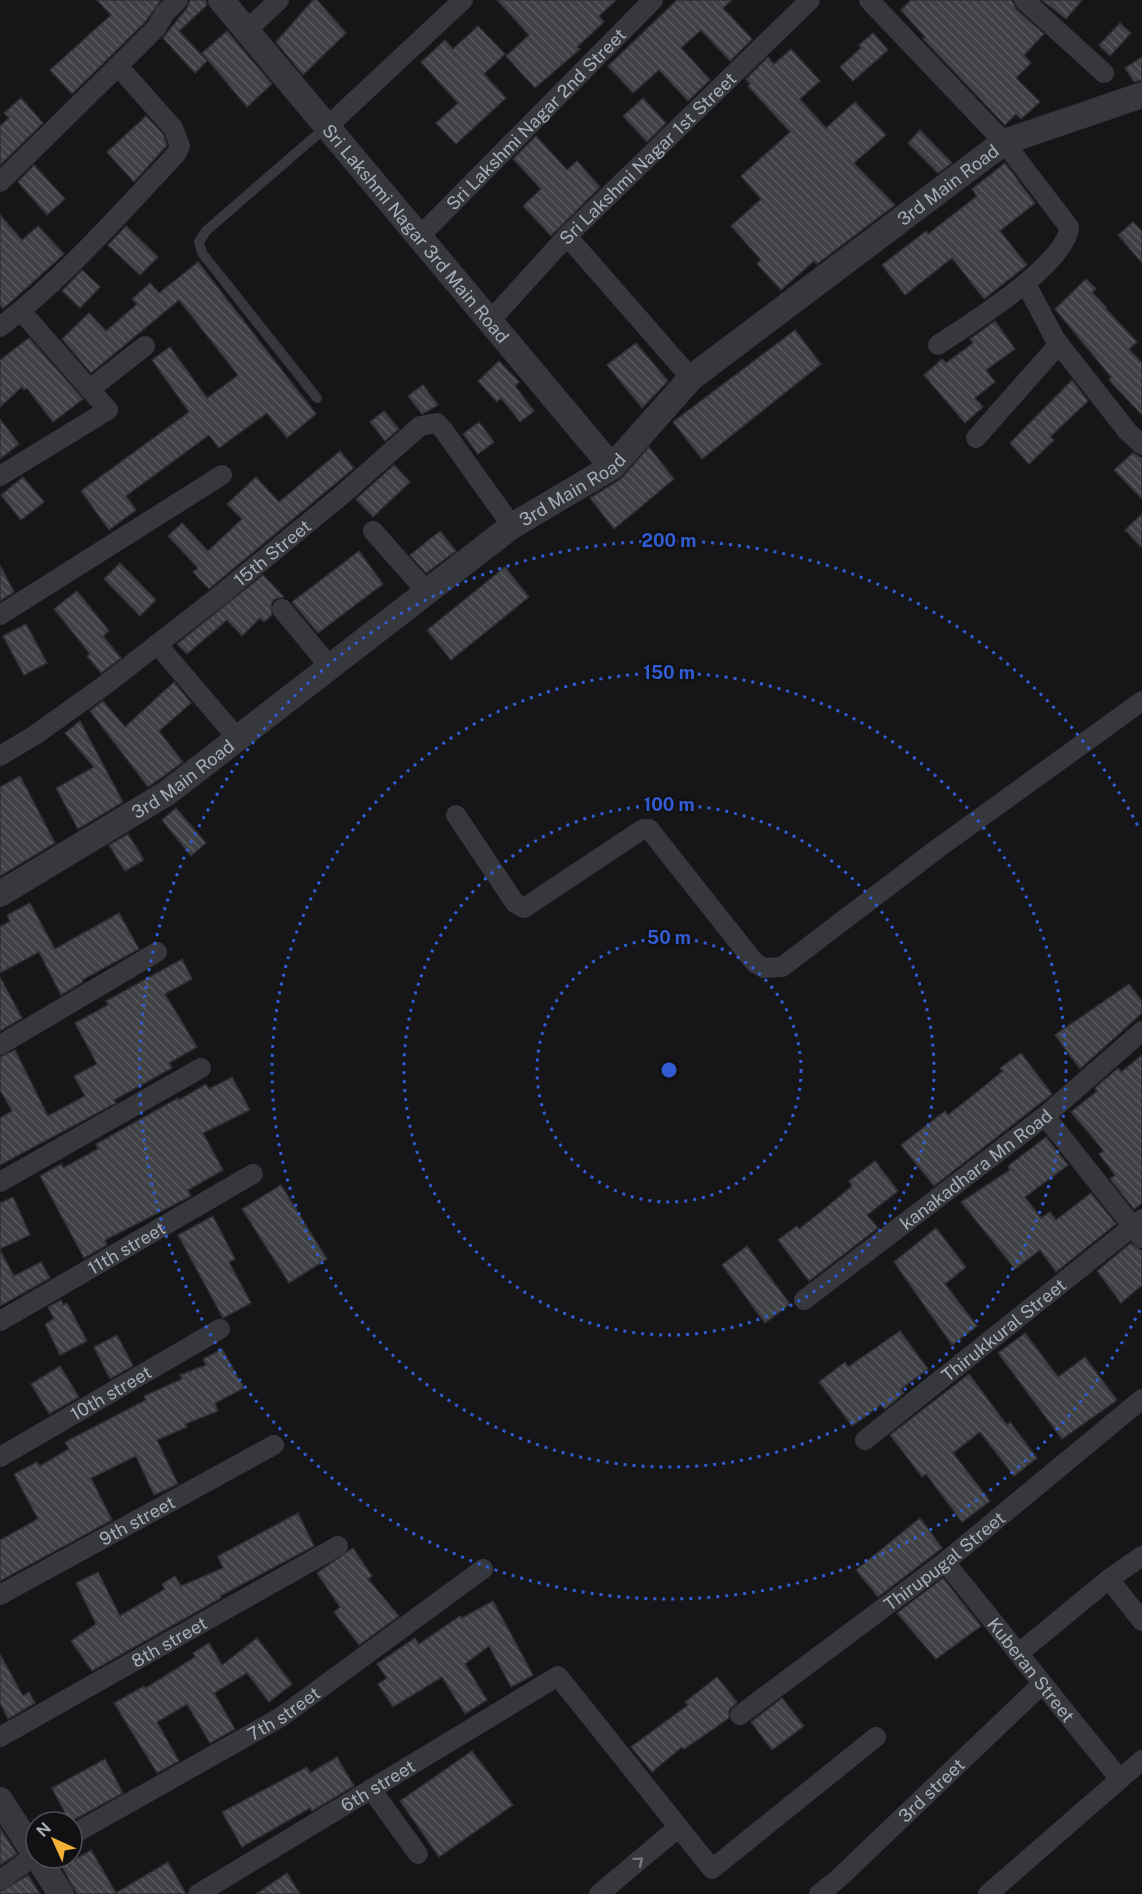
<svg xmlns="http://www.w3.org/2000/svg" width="1142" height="1894" viewBox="0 0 1142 1894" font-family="'Public Sans',sans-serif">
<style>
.building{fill:url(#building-back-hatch);stroke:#303034;stroke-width:1.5}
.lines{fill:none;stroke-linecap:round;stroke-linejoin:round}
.service{stroke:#37383d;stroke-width:10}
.minor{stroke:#37383d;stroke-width:20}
.tertiary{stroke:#37383d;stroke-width:26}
.oneway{stroke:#757881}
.ring{fill:none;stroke:#325cd3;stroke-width:3;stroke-dasharray:3 6}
.labels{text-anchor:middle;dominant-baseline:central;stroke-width:4.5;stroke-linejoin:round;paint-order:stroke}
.street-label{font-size:18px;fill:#a8adb8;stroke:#111113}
.centre{fill:#325cd3;stroke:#111113;stroke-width:3}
.ring-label{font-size:18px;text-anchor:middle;font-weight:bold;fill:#325cd3;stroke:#111113;stroke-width:4.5;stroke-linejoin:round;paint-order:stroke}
</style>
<defs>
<pattern id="building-back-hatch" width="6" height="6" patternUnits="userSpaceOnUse" patternTransform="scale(1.5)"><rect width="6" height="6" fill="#404145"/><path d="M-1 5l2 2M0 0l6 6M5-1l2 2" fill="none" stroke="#595a5e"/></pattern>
</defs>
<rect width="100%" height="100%" fill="#161618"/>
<g class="building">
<path d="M97,0H161L146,21L72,94L50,70L111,15Z"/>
<path d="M190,0H206L207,5L179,31L207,61L195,73L163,38L187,8Z"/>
<path d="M313,0H317L346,33L303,75L276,42Z"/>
<path d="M497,0H616L599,16L604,22L577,47L580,49L535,88L506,56L529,35Z"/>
<path d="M677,0H732L723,8L752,39L730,61L701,30L681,48L710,80L688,101L659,70L633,93L608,66Z"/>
<path d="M911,0H1012L1016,9L1044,34L1024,55L1031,63L1016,78L1040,102L1021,119L1016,114L1005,125L923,39L925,37L901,10Z"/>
<path d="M1042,0H1082L1066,19Z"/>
<path d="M1120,23L1131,33L1110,56L1099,45Z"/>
<path d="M478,26L505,54L484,74L506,98L456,144L436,123L458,103L421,62L445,40L453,49Z"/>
<path d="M227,31L272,84L247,107L202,53Z"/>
<path d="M873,33L888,50L853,81L840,67L861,48L859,45Z"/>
<path d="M791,49L820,81L800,99L826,128L855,102L886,135L854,163L895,205L817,264L814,261L781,290L757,264L761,260L731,226L761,199L741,176L790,132L748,86L750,84L746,79L768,57L774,64Z"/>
<path d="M1142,57V80L1134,82L1125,68Z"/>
<path d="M21,98L43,123L0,165V126L9,118L4,113Z"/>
<path d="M643,98L666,123L647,142L623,116Z"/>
<path d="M146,116L163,134L167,145L134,182L107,152Z"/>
<path d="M920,130L952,163L938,173L908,143Z"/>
<path d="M536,136L567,170L577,161L600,187L551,236L523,206L541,189L513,159Z"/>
<path d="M1005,163L1035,203L1000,231L1027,265L984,299L952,258L905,295L882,265L926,231L928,234L977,196L972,189Z"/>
<path d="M34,165L65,199L47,215L18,182Z"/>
<path d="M0,215L22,240L38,226L64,254L3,309L0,305Z"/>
<path d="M1133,222L1142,231V263L1118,235Z"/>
<path d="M126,226L158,257L140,275L108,245Z"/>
<path d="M198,262L316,414L287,438L267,413L219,448L209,435L126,496L136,510L109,530L81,491L189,412L152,360L170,347L207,398L238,375L179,300L91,373L62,339L89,313L106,331L137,304L132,299L150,283L159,293Z"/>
<path d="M82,270L100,287L80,308L62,291Z"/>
<path d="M1086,279L1096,289L1092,292L1107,308L1106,309L1137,342L1129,349L1142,363V415L1109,380L1111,377L1055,309Z"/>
<path d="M995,321L1015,349L986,370L995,382L975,398L983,407L965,423L924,375L942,359L946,363L973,343L970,339Z"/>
<path d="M795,330L821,364L702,459L673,422Z"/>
<path d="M29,338L83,399L53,422L27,388L24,390L22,387L0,407V360Z"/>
<path d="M636,343L668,381L642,408L607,365Z"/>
<path d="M499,361L519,382L515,386L534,411L520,422L501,398L497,402L478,381Z"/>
<path d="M1072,380L1088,401L1050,437L1054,440L1029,464L1010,443Z"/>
<path d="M423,385L438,405L422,414L408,396Z"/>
<path d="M384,411L399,429L385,441L370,422Z"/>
<path d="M0,419L19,444L0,459Z"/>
<path d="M479,422L494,442L478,454L463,434Z"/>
<path d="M649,447L674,479L614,529L590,498L621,479Z"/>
<path d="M340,451L354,468L209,589L193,572L198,568L168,536L182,523L208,551L242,519L227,504L256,477L279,502Z"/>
<path d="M1133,453L1142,458V499L1114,470Z"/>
<path d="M394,465L410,482L373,517L356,499Z"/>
<path d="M23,477L44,502L21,520L1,495Z"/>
<path d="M1142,514V548L1125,530Z"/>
<path d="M440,531L456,551L426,573L410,555Z"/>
<path d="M359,551L383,584L318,633L292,602Z"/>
<path d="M120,563L156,600L140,616L104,579Z"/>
<path d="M0,565L14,592L0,601Z"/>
<path d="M505,567L529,597L451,660L427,630Z"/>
<path d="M263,575L284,597L275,599L271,604L272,615L264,622L260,618L242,636L227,620L187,654L177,644Z"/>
<path d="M77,591L109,631L103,636L121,658L101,673L87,656L90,654L54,609Z"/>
<path d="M26,624L47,663L24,675L3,636Z"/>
<path d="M174,682L191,703L159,731L183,762L148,787L90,711L103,701L125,727Z"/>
<path d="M80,721L123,802L78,829L56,788L94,767L65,733Z"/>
<path d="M20,776L55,843L0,876V787Z"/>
<path d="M176,808L206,843L191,856L162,820Z"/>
<path d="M128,834L144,860L125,871L109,845Z"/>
<path d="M30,903L55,949L119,913L139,949L82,980L83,982L61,995L39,952L0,973V927L10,921L7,915Z"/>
<path d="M182,959L192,979L165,994L197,1047L169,1063L172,1068L114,1100L116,1103L0,1165V1118L12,1111L0,1090V1057L15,1050L48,1116L85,1096L74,1076L97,1064L75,1023L108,1005L106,1001Z"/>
<path d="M0,977L22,1018L0,1031Z"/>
<path d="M1129,984L1142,1001V1013L1080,1069L1055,1035Z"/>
<path d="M1021,1053L1052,1094L934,1186L901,1145L945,1111L948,1115L977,1092L1003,1071L1000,1068Z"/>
<path d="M1142,1055V1203L1134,1209L1110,1179L1115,1175L1099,1154L1104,1151L1071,1112L1097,1091L1095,1088L1118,1068L1121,1072Z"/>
<path d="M232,1077L250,1110L203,1133L223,1170L188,1190L191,1196L105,1240L107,1245L84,1258L40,1176L61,1164L63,1168L98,1149L96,1144L178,1098L179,1100L206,1084L209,1089Z"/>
<path d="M1046,1137L1068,1165L1025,1197L1041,1218L1050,1212L1056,1220L1091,1193L1116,1224L1056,1272L1040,1250L1015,1269L961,1202L1010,1170L1008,1166Z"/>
<path d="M875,1161L898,1191L867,1215L878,1228L809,1281L778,1240L797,1226L799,1229L828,1206L852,1186L849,1181Z"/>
<path d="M281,1185L327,1259L289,1283L242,1209Z"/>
<path d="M13,1197L30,1235L0,1249V1203Z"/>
<path d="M213,1216L235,1259L229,1262L251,1303L223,1318L178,1235Z"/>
<path d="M936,1228L966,1267L945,1284L977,1326L952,1345L894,1262Z"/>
<path d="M1131,1243L1142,1251V1285L1121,1303L1097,1271Z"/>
<path d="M747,1246L790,1304L765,1323L722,1265Z"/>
<path d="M0,1250L14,1276L41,1262L50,1278L0,1306Z"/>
<path d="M61,1300L63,1305L67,1303L87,1341L60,1355L45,1324L54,1319L48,1307Z"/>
<path d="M900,1331L928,1369L901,1389L904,1393L885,1409L881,1405L852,1426L819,1382L845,1362L848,1367Z"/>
<path d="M1025,1333L1058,1377L1085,1357L1117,1400L1062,1439L998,1353Z"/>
<path d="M117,1335L133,1366L110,1379L94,1347Z"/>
<path d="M222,1349L244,1388L215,1403L218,1411L185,1424L187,1427L157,1440L178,1484L154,1495L136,1456L91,1478L112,1520L0,1581V1540L38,1519L14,1474L37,1462L40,1466L69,1449L65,1442L146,1400L144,1396L182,1379L180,1375L206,1365L203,1359Z"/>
<path d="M60,1366L79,1397L49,1414L31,1384Z"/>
<path d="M969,1374L1007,1425L1010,1422L1037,1458L1014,1476L980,1432L953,1453L990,1501L962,1522L926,1474L922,1477L890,1435Z"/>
<path d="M298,1513L314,1546L220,1596L221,1598L92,1671L71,1641L96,1624L76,1583L98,1572L120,1616L165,1589L162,1584L175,1576L181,1586L223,1568L218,1556Z"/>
<path d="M920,1518L942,1548L878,1597L856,1570Z"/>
<path d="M353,1548L372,1576L368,1579L399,1616L359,1645L334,1612L340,1607L317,1573Z"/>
<path d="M943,1578L981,1626L936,1659L897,1613Z"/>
<path d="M493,1601L533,1675L511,1687L489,1646L465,1664L487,1700L465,1714L442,1677L393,1707L378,1684L387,1678L377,1664L415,1638L419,1644L460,1616L462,1618Z"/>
<path d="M257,1638L292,1684L269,1702L247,1673L214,1693L235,1729L210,1743L187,1704L157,1722L179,1761L157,1773L114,1703L144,1686L146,1688L195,1657L193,1653L209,1643L222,1665Z"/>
<path d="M0,1654L23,1696L29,1692L35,1703L8,1719L0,1703Z"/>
<path d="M717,1677L737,1702L729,1710V1718L684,1749L682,1747L652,1772L631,1747L688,1705L685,1702Z"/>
<path d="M782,1698L804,1726L772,1750L751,1722Z"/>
<path d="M472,1751L513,1805L439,1857L400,1801Z"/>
<path d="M337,1757L354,1786L312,1811L310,1808L242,1847L222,1812L307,1767L310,1773Z"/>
<path d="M105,1759L123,1793L70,1822L52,1788Z"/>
<path d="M0,1828L17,1854L0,1865Z"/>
<path d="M91,1850L116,1893L168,1862L186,1894H77L62,1867Z"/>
<path d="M287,1873L300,1894H256Z"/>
<path d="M28,1875L40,1894H0V1892Z"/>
</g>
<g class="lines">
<path class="service" d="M317,398L202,253L199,242L206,231L326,127"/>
<g class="minor">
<path d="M869,0L1004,142L1069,227C1067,264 969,324 938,345"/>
<path d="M1024,0L1104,73"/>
<path d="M247,30L279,0"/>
<path d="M328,126L463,0"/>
<path d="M0,182L118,66"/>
<path d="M567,236L691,378"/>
<path id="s1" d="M419,237L653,0"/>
<path d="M1026,284L1055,339L1128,432L1142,445"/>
<path id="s2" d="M489,322L567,236L810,0"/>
<path d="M0,327C65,277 121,213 176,154L180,146L173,128L118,66L156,28L165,13L178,0"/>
<path d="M90,389L145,346"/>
<path d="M976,438L1059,344"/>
<path d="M0,476L108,410L21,311"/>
<path d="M373,531L427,592"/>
<path d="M282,609L330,667"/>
<path d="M0,615L222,475"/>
<path d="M157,644L238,739"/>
<path id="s3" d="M0,756L35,735L105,685L218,597L343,494L420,426L437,423L444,431L512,526"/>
<path d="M456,815L515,903L524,908L643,829H649L755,963L764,968L782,967L937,849L1142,701"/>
<path d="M0,1045L157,952"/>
<path d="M1045,1116L1142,1238"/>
<path d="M0,1182L201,1068"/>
<path id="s4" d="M804,1300L1045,1116L1142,1031"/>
<path id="s5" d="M0,1321L253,1174"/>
<path id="s6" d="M865,1440L1142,1219"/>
<path id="s7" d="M0,1457L220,1329"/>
<path id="s8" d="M945,1562C1004,1634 1060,1707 1119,1778"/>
<path d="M1109,1579L1142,1621"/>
<path id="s9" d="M0,1595L274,1445"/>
<path d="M1019,1653L1109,1579L1142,1556"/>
<path id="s10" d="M740,1715L945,1562L1142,1399"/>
<path id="s11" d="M0,1737L338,1546"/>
<path d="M371,1789L418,1854"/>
<path id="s12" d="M72,1835L281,1717L483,1569"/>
<path d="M0,1880L36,1855"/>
<path id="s13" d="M198,1894L558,1676L712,1869L876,1737"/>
<path d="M599,1894L679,1827"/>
<path id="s14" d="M819,1894L839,1878L1041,1685"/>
<path d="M988,1894L1142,1760"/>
</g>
<g class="tertiary">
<path id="s15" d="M221,0L612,467"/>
<path id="s16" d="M0,894L167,793L512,526L612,467L691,378L1004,142L1142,95"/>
<path d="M0,1800L36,1856"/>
<path d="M38,1858L61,1894"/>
</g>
</g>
<defs><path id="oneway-chevron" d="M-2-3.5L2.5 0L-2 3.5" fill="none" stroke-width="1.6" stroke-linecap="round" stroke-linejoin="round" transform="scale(1.5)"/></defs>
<use class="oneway" href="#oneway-chevron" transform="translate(639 1861) rotate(-40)"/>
<g class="ring">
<circle cx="669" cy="1070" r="132"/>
<circle cx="669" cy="1070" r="265"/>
<circle cx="669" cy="1070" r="397"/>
<path d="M1140 1310A529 529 0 1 1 1140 830"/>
</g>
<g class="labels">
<g class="street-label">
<text stroke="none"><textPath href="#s1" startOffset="166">Sri Lakshmi Nagar 2nd Street</textPath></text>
<text stroke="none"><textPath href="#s2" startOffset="228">Sri Lakshmi Nagar 1st Street</textPath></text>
<text stroke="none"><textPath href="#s16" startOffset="1188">3rd Main Road</textPath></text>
<text stroke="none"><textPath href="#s15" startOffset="304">Sri Lakshmi Nagar 3rd Main Road</textPath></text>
<text stroke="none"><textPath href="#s16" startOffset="702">3rd Main Road</textPath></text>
<text stroke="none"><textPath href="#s3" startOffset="340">15th Street</textPath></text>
<text stroke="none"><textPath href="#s16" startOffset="216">3rd Main Road</textPath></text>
<text stroke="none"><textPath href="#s4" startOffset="216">kanakadhara Mn Road</textPath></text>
<text stroke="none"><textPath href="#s5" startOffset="146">11th street</textPath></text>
<text stroke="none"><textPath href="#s6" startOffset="177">Thirukkural Street</textPath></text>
<text stroke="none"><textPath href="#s7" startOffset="128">10th street</textPath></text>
<text stroke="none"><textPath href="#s9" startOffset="156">9th street</textPath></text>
<text stroke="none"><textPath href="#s10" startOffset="256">Thirupugal Street</textPath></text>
<text stroke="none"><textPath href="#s11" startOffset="194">8th street</textPath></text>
<text stroke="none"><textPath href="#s8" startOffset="138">Kuberan Street</textPath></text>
<text stroke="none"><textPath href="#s12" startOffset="244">7th street</textPath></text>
<text stroke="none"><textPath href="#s13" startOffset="210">6th street</textPath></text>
<text stroke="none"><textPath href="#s14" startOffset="153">3rd street</textPath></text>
</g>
</g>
<circle cx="669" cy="1070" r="9" class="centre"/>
<g class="ring-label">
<text x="669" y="547">200 m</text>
<text x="669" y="679">150 m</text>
<text x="669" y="811">100 m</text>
<text x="669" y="944">50 m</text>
</g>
<g transform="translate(54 1840) rotate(315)"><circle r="28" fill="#111113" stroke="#4d4f55" stroke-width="1.5"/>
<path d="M0-4.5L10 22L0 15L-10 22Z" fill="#f2b134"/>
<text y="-9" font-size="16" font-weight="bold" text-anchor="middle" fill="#a8adb8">N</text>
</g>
</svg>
